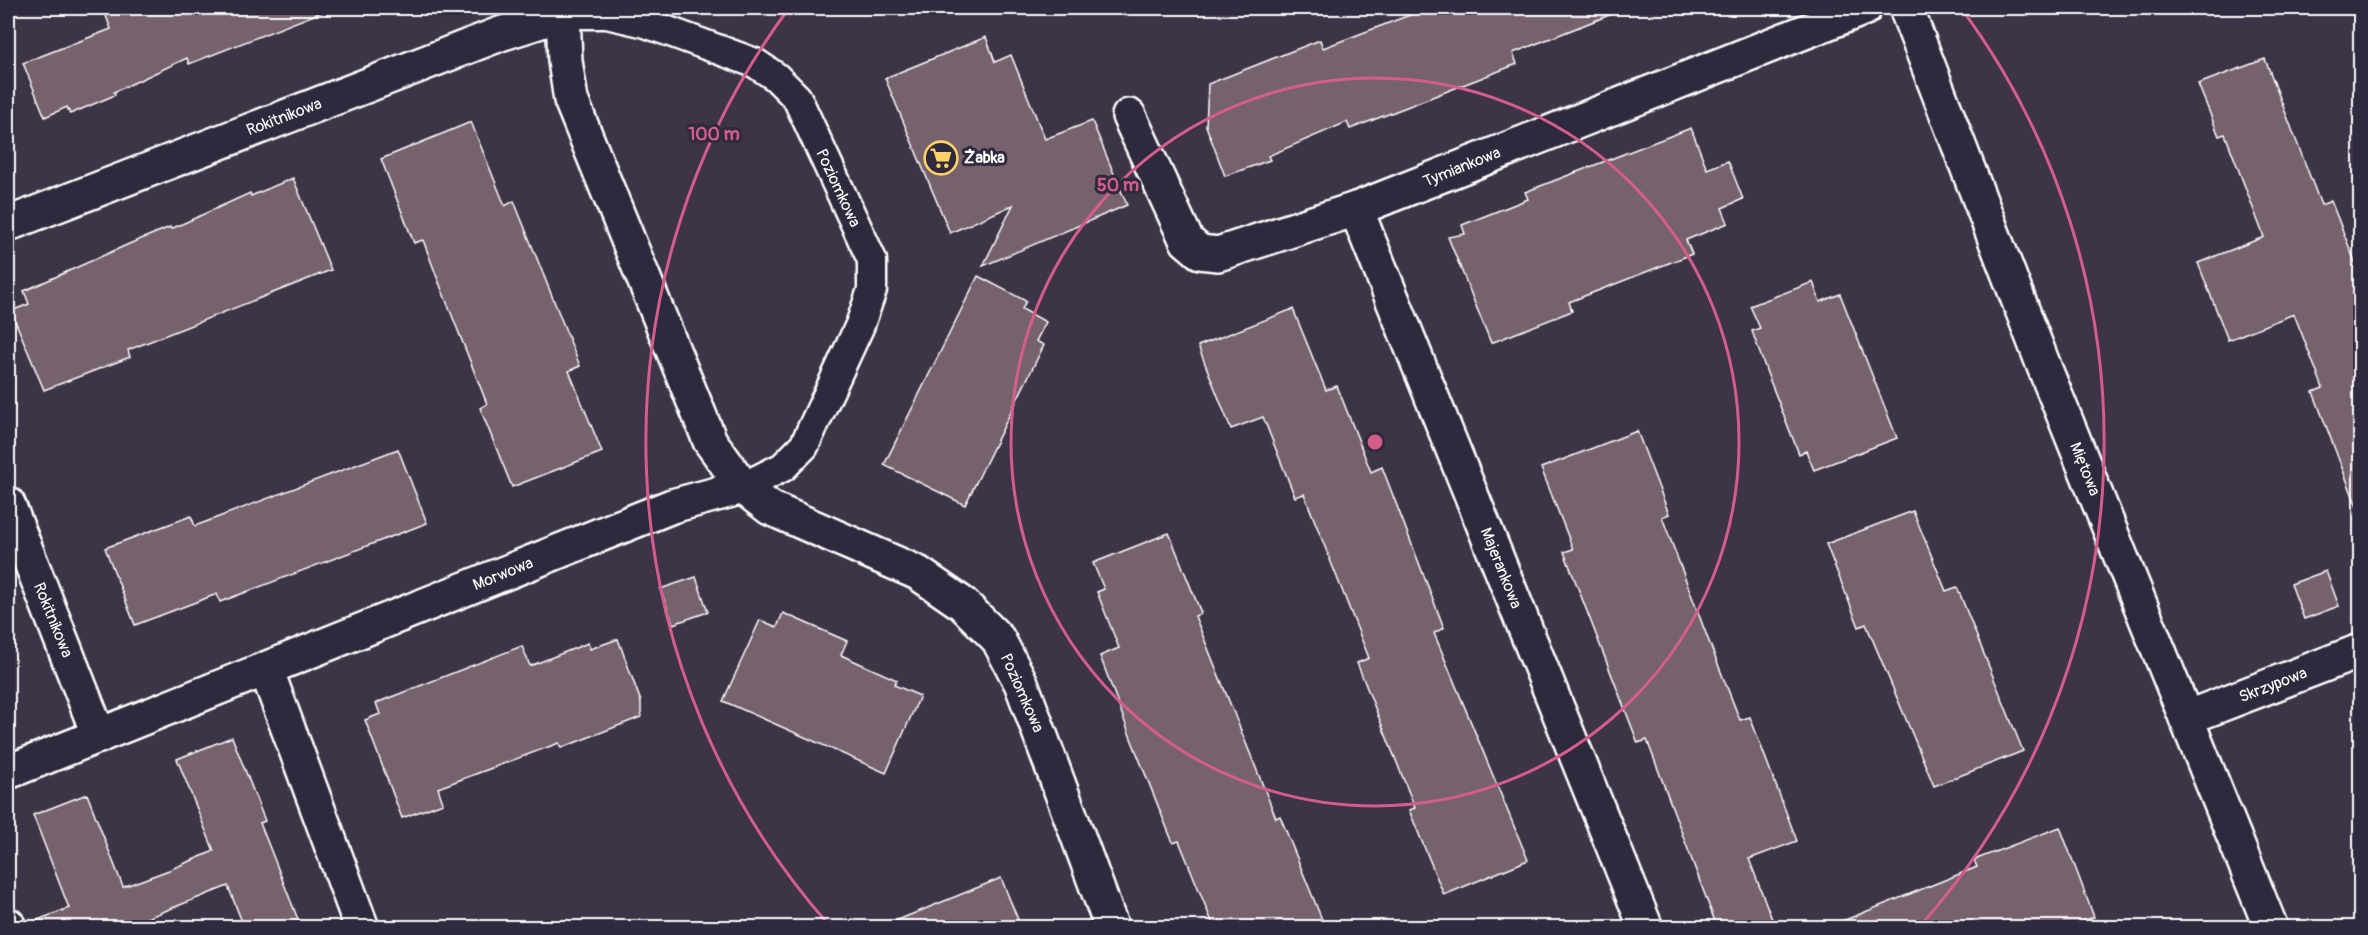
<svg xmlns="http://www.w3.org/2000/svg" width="2368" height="935" viewBox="0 0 2368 935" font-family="Pangolin,sans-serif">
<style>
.building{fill:#76626d;stroke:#fff;stroke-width:1.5}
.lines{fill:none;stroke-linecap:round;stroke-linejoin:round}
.service-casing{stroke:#fff;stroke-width:33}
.minor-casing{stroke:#fff;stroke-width:38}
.tertiary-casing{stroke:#fff;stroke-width:38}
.service{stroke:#2f2a3d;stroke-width:28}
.minor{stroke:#2f2a3d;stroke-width:33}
.tertiary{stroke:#2f2a3d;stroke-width:33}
.ring{fill:none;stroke:#d45d8c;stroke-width:3}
.labels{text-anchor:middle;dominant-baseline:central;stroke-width:6;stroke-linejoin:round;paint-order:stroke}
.street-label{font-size:16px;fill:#fff;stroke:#2f2a3d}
.poi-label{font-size:16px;font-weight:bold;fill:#fff;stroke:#2f2a3d;text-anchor:start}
.centre{fill:#d45d8c;stroke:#2f2a3d;stroke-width:3}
.ring-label{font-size:18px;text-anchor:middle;font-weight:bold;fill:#d45d8c;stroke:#2f2a3d;stroke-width:6;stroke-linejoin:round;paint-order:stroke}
</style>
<rect width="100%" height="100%" fill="#3d3547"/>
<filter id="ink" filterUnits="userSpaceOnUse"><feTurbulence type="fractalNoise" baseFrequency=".0167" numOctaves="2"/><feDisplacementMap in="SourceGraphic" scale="12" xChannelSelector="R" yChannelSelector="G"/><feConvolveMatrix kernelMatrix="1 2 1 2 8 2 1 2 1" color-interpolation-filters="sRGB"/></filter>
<g filter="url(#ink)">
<g class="building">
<path d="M103,8H327V10L189,64L187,58L114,92L115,95L70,114L67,107L45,117L23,63L111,29Z"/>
<path d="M1428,8H1621L1622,10L1513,53L1517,64L1350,129L1347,122L1268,156L1270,160L1225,176L1206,126L1208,84L1320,40L1323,48Z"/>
<path d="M986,37L995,62L1011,55L1045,139L1092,121L1127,205L983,266L1013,205L950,233L885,78Z"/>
<path d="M2265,59L2321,205L2331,201L2361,277V507H2357L2313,392L2323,388L2294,314L2228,340L2198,263L2264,237L2225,134L2219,136L2198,84Z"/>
<path d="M471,122L505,206L514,201L580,366L569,371L602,452L512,487L480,408L487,404L438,280L423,240L414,243L381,159Z"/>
<path d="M1691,128L1707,169L1728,161L1743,199L1722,208L1728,223L1686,240L1692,254L1569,302L1572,311L1491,343L1448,237L1465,234L1462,225L1528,199L1525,192Z"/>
<path d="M293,178L331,270L128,350L130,357L44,390L11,311L29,304L24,291L129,244L170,227L171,229L250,193L251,196Z"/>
<path d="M978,276L1026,301L1022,309L1046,322L1036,341L1044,345L965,505L884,465Z"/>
<path d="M1813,282L1820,302L1840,294L1897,438L1814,470L1806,451L1799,454L1767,373L1752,331L1760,328L1750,306Z"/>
<path d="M1293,309L1326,390L1337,386L1371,472L1382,467L1444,628L1434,633L1528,860L1444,895L1409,810L1415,808L1357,663L1369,658L1304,494L1295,497L1263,417L1231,429L1198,346Z"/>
<path d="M1637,431L1669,514L1662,517L1708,639L1740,720L1750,717L1797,841L1749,859L1775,927H1717L1647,740L1638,743L1564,552L1573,549L1541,468Z"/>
<path d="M398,449L427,523L220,602L217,594L135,625L105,548L191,516L195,526Z"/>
<path d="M1913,511L1946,591L1957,587L2023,751L1934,786L1866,624L1859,627L1826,544Z"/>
<path d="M1169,533L1201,613L1195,616L1276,818L1280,816L1325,927H1214L1179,841L1173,843L1132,741L1100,656L1119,648L1097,592L1104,589L1093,563Z"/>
<path d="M2326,571L2339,606L2304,619L2291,584Z"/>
<path d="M696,577L708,612L673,624L660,589Z"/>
<path d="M783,613L847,641L841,655L897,680L894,685L920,696L886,773L723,701L760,620L777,627Z"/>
<path d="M618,639L641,702V717L561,748L559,743L438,788L443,803L402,818L365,720L380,714L376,703L522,646L530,666L588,643L590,649Z"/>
<path d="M232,737L265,821L260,823L301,927H244L228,886L137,922L139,927H27V924L69,908L33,815L87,794L123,887L169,870L214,851L177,759Z"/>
<path d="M2060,827L2094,917L2067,927H1831L1830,926L1977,867L1974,860Z"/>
<path d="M1001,878L1021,927H883V926Z"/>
</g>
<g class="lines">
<defs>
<path id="service" d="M563,14H607L646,23L755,63L776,77L797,98L872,260V290L860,325L804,446L783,467L743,487"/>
<g id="minor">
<path d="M564,8L563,14L565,61L571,100L710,441L743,487L770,508L918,573L963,604L998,639L1021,683L1112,928"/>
<path d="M1129,116L1187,241L1200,252L1218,254L1356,209L1865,8"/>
<path d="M1356,209L1646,928"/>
<path d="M8,224L500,34L563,14"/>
<path d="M8,504L99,736"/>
<path d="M266,669L362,928"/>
<path d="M2186,718L2360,651"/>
<path d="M8,772L672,506L743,487"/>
<path d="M8,925V928"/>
</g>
<path id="tertiary" d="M1906,8L2045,369L2271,928"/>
</defs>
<use href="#service" class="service-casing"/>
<use href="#minor" class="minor-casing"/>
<use href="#tertiary" class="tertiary-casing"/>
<use href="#service" class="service"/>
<use href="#minor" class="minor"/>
<use href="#tertiary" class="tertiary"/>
</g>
</g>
<g class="ring">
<circle cx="1375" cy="442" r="364"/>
<path d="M829 925A729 729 0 0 1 789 8M1961 8A729 729 0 0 1 1921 925"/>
</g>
<defs>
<symbol id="supermarket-ring" viewBox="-11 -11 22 22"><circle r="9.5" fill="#2f2a3d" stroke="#ffd166" stroke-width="1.5"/><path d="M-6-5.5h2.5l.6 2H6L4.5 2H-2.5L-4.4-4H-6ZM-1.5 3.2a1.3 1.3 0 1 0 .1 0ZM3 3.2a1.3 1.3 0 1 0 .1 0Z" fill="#ffd166"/></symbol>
</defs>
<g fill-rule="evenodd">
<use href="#supermarket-ring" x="922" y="139" width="38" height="38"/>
</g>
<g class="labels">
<g class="street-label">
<text transform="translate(284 117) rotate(-21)">Rokitnikowa</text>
<text transform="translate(1462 167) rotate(-22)">Tymiankowa</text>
<text transform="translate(838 188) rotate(65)">Poziomkowa</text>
<text transform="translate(2085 469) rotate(68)">Miętowa</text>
<text transform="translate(1501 568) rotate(68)">Majerankowa</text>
<text transform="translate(503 574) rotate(-22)">Morwowa</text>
<text transform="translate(53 620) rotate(68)">Rokitnikowa</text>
<text transform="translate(2273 685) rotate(-21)">Skrzypowa</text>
<text transform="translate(1022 693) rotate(66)">Poziomkowa</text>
</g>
<g class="poi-label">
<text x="964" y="158">Żabka</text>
</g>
</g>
<circle cx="1375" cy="442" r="9" class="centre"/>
<g class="ring-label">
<text x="714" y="140">100 m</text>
<text x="1118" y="191">50 m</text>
</g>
<rect width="2368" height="935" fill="none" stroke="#2f2a3d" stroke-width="30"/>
<rect x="15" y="15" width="2338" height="905" fill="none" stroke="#fff" stroke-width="2" filter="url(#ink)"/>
</svg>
